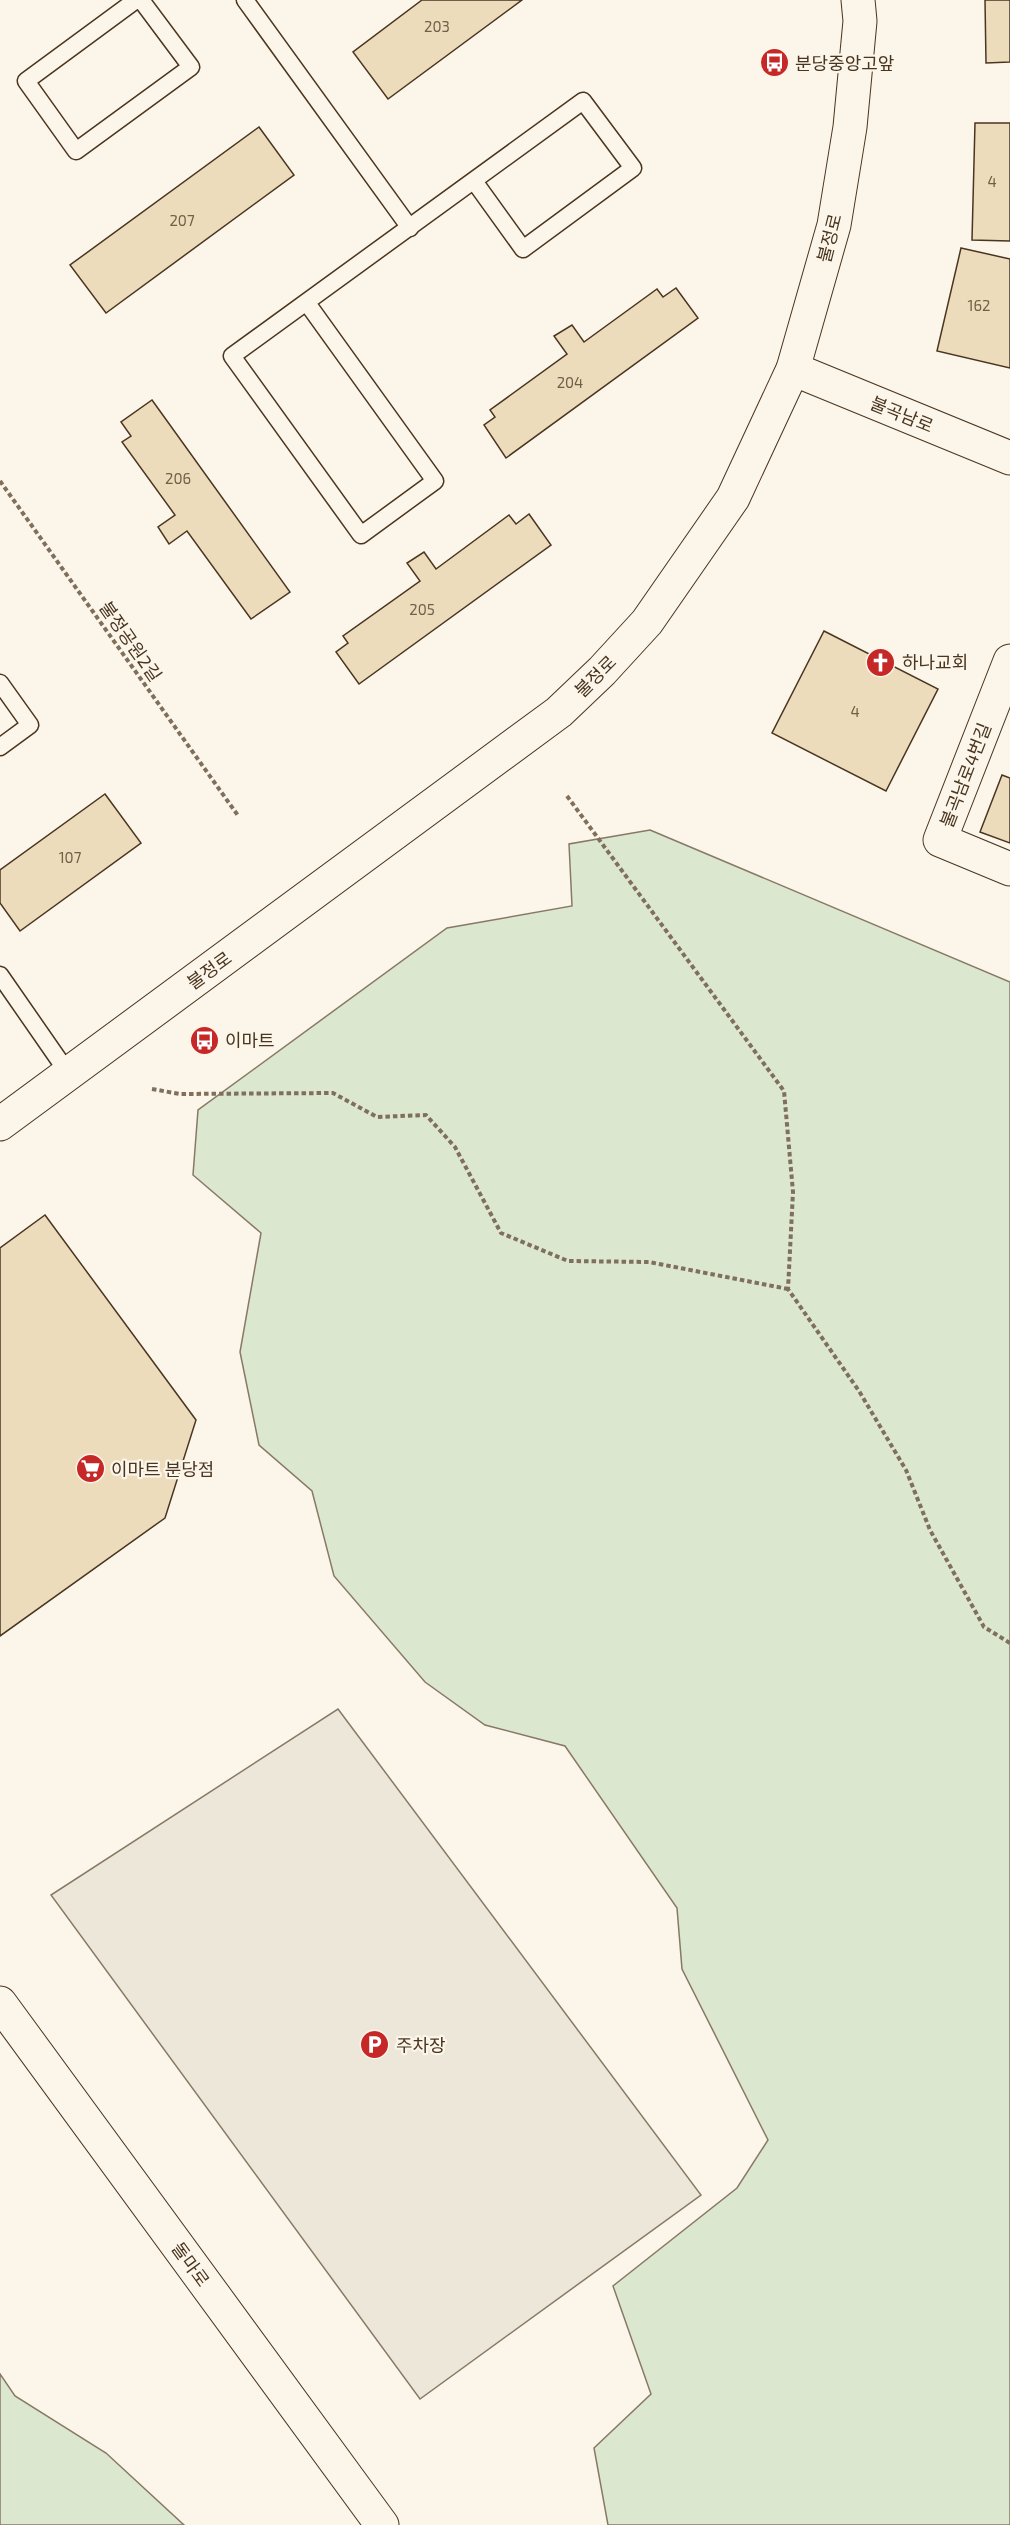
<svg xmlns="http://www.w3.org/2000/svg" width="1010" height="2525" viewBox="0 0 1010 2525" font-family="'Exo 2','Noto Sans KR',sans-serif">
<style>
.green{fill:#dce7d0;stroke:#887966;stroke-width:1.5}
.parking{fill:#ede7d9;stroke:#887966;stroke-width:1.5}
.building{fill:#ecdcbc;stroke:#4a3520;stroke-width:1.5}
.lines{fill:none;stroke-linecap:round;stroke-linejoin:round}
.lane-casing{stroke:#4a3520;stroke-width:19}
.street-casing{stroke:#4a3520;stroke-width:35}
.secondary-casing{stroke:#4a3520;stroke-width:35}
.primary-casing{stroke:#4a3520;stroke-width:35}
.path{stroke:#7f6f5c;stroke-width:4;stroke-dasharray:4.5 3;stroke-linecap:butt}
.lane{stroke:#fbf6e9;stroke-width:16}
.street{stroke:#fbf6e9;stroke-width:33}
.secondary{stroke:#fbf6e9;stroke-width:33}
.primary{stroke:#fbf6e9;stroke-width:33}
.labels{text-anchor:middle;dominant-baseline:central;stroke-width:4.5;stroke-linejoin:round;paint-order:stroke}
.number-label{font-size:15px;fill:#725f47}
.poi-label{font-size:18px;fill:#4a3520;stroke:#fbf6e9;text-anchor:start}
.street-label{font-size:18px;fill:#4a3520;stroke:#fbf6e9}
</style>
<rect width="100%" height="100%" fill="#fbf6e9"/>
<g class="green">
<path d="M650,830L1010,982V2525H608L594,2448L651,2394L613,2286L737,2188L768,2140L682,1969L677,1908L565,1746L485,1725L425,1682L334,1576L312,1491L259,1445L240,1352L261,1233L193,1175L198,1110L447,928L572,906L569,844Z"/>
<path d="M0,2374L15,2396L106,2453L184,2525H0Z"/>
</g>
<path class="parking" d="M338,1709L701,2195L420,2399L51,1895Z"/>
<g class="building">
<path d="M422,0H522L388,99L353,52Z"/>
<path d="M985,0H1010V62L986,63Z"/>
<path d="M975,123H1010V241L972,240Z"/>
<path d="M259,127L294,175L106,313L70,265Z"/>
<path d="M961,248L1010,259V368L937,351Z"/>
<path d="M676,288L698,318L506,458L484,425L495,417L490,410L567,354L554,336L572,325L584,342L657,289L663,297Z"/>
<path d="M152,400L290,592L251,619L187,531L169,544L158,527L175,515L122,442L131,436L121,422Z"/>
<path d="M529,514L551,545L359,684L336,652L348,643L343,636L420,581L407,563L424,552L436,569L509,515L516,524Z"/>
<path d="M824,631L938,689L886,791L772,733Z"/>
<path d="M1002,775L1010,778V843L980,832Z"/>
<path d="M105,794L141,843L20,931L0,903V870Z"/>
<path d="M45,1215L196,1420L165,1518L0,1636V1248Z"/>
</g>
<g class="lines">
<defs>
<g id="lane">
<path d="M136,0L26,81L76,151L191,67L141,0"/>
<path d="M245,0L410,228"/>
<path d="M307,303L435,481L361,535L232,356L583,101L633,168L523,249L474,181"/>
<path d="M0,683L30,725L0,747"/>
<path d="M0,975L68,1073"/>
</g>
<g id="street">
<path d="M793,369L1010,458"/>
<path d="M1010,661L940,840L1010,869"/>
</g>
<path id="secondary" d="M0,1124L559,712L602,671L647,622L733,498L793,369L834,225L850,127L860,21L858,0"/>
<path id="primary" d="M0,2003L382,2525"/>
</defs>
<use href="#lane" class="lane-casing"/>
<use href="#street" class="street-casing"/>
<use href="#secondary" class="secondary-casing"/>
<use href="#primary" class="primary-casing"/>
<g class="path">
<path d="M0,481L239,817"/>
<path d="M567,796L784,1091L793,1192L788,1289L859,1391L906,1470L930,1530L984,1627L1010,1643"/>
<path d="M152,1089L180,1094L333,1093L377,1117L426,1115L455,1147L501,1233L568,1261L649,1262L788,1289"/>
</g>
<use href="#lane" class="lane"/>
<use href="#street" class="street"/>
<use href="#secondary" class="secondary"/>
<use href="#primary" class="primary"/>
</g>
<defs>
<symbol id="bus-disc" viewBox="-11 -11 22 22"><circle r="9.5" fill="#c62828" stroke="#fbf6e9"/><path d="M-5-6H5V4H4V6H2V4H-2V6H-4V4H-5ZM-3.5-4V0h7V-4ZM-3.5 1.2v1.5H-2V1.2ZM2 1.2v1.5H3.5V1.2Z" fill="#fff"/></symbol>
<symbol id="church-disc" viewBox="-11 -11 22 22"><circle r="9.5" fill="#c62828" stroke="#fbf6e9"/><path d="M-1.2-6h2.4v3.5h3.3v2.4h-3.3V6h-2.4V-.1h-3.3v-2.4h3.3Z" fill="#fff"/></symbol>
<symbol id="supermarket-disc" viewBox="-11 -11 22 22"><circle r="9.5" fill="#c62828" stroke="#fbf6e9"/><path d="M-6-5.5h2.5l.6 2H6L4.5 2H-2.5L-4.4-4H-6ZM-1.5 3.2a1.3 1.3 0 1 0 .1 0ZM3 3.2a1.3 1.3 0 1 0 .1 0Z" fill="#fff"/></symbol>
<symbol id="parking-disc" viewBox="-11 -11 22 22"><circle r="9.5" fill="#c62828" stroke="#fbf6e9"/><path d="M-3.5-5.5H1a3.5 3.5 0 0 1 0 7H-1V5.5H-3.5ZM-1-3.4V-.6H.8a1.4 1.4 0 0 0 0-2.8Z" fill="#fff"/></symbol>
</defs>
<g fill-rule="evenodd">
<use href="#bus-disc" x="758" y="46" width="33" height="33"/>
<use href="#church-disc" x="864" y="646" width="33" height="33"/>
<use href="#bus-disc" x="188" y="1024" width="33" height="33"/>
<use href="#supermarket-disc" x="74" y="1452" width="33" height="33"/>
<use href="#parking-disc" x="358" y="2028" width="33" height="33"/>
</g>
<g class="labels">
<g class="number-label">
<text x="437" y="26">203</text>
<text x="992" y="181">4</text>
<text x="182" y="220">207</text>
<text x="979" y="305">162</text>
<text x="570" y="382">204</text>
<text x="178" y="478">206</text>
<text x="422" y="609">205</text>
<text x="855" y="711">4</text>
<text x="70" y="857">107</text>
</g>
<g class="poi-label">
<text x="795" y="63">분당중앙고앞</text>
<text x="902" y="662">하나교회</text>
<text x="225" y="1040">이마트</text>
<text x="111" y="1469">이마트 분당점</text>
<text x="396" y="2045">주차장</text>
</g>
<g class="street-label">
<text transform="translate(829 238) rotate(-76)">불정로</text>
<text transform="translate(902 414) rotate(22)">불곡남로</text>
<text transform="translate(131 641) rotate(55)">불정공원2길</text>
<text transform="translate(595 676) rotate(-45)">불정로</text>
<text transform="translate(965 775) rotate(-69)">불곡남로4번길</text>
<text transform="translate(209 970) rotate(-36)">불정로</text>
<text transform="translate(191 2264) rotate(54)">돌마로</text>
</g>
</g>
</svg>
